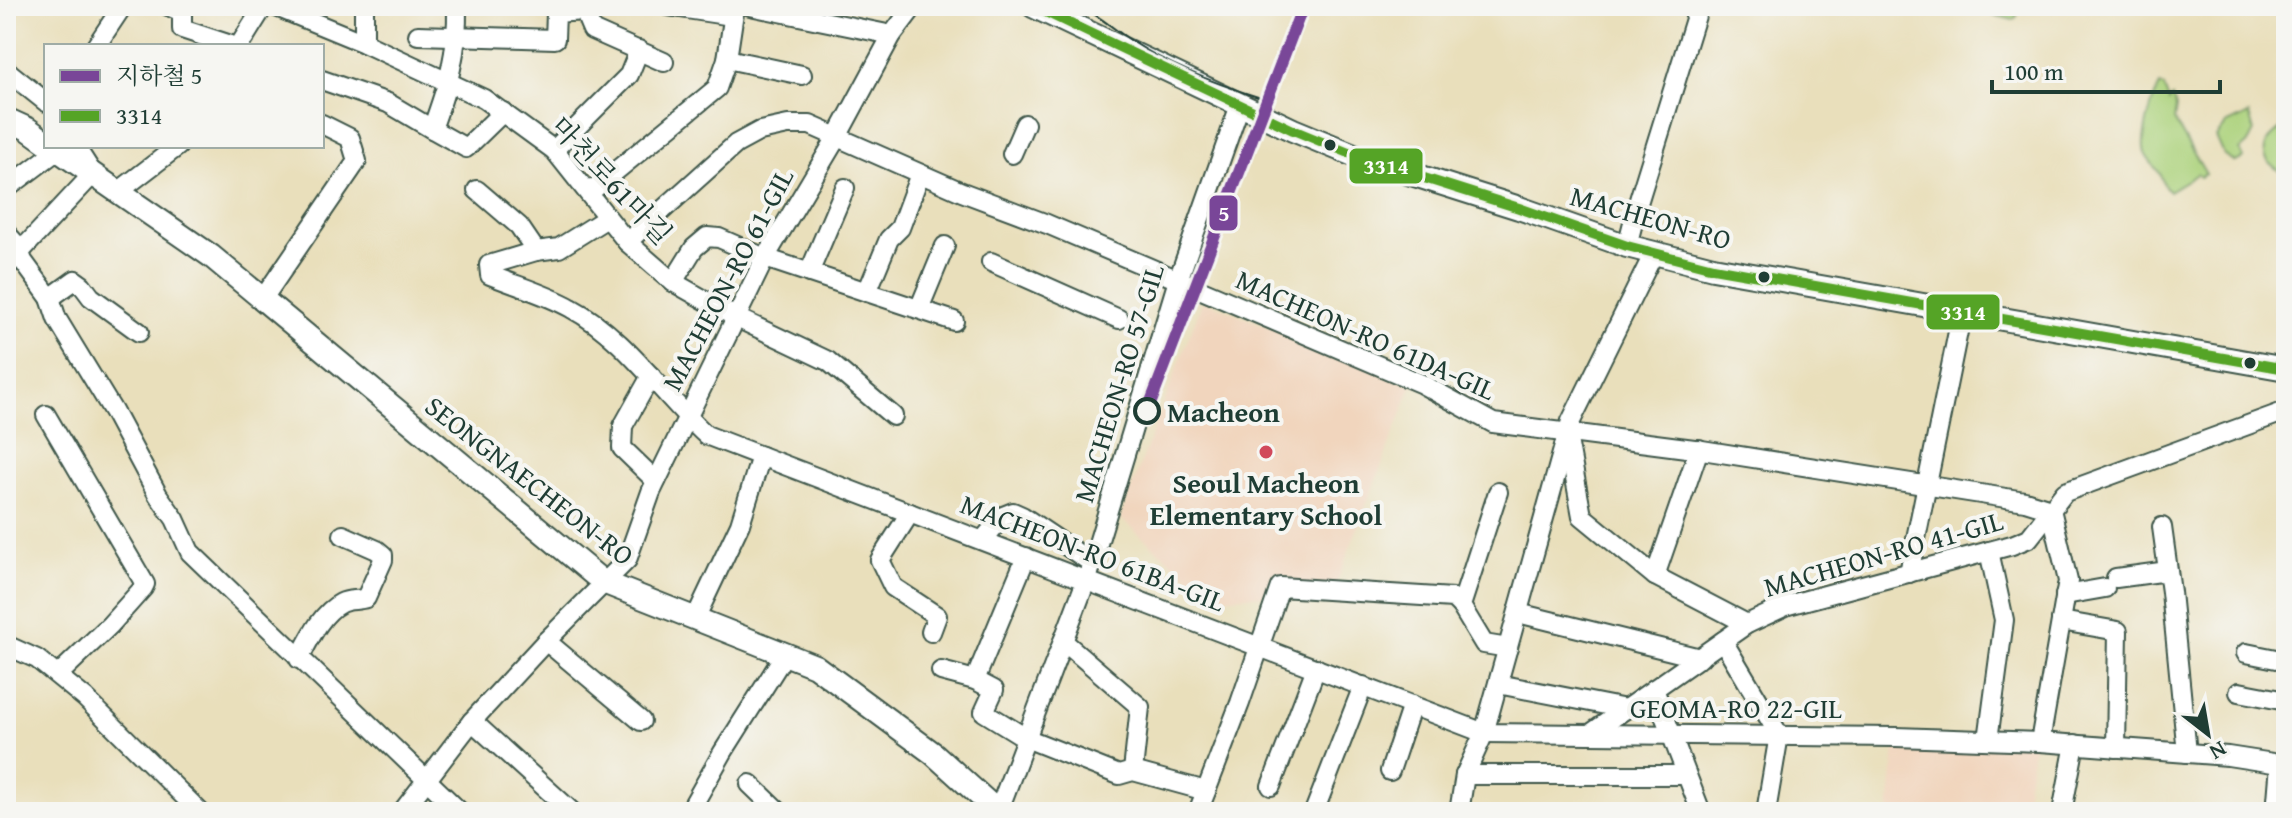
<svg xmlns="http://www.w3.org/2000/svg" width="2292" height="818" viewBox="0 0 2292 818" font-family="'Gentium Book Plus','Noto Serif KR',serif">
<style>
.built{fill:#f1d5bd}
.green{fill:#acd27c;stroke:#668858;stroke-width:2}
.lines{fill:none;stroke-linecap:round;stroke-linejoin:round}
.minor-casing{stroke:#3d5548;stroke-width:22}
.tertiary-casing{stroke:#3d5548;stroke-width:26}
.minor{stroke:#fff;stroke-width:18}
.tertiary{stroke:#fff;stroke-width:22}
.tram{stroke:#1f3d34;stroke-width:2}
.bus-1-casing{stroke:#f6f6f2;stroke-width:16}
.bus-1{stroke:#55a426;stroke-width:10}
.metro-1-casing{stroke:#f6f6f2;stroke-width:18}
.metro-1{stroke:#794698;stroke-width:12}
.bus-dot{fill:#1f3d34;stroke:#f6f6f2;stroke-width:3}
.stop-dot{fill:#f6f6f2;stroke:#1f3d34;stroke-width:4}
.poi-dot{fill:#d1495b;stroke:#f6f6f2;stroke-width:3}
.labels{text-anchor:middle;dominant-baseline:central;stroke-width:8;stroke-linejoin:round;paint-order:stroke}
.street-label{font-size:28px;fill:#1f3d34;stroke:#f6f6f2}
.stop-label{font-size:28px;font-weight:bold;fill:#1f3d34;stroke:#f6f6f2;text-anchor:start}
.poi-label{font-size:28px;font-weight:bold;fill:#1f3d34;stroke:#f6f6f2}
.line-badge{stroke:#f6f6f2;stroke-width:3}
.badge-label{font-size:22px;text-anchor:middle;font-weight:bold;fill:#fff}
</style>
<rect width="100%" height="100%" fill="#f6f6f2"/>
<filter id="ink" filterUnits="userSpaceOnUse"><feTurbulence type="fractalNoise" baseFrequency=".0125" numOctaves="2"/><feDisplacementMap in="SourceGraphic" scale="16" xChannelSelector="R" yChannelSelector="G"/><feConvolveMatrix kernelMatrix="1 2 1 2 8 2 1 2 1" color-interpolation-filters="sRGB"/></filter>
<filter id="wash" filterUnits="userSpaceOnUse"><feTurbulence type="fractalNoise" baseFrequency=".006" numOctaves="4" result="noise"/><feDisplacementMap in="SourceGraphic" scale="32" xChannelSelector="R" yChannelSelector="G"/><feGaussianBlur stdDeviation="1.8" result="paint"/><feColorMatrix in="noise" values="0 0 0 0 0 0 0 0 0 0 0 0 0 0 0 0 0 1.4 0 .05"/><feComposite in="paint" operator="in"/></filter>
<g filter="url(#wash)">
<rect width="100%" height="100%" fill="#e9dfbb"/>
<g class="built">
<path d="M1203,300L1412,386L1335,587L1273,582L1267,595L1229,597L1216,600L1120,518Z"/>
<path d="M1896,737L2034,741L2024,812H1889Z"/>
</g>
<g class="green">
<path d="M1958,6H2018L2017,16L2013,20Z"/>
<path d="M2160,85L2164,87L2169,101L2172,97L2176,107L2174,120L2206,174L2200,177L2197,174L2169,191C2163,185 2163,182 2160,174C2156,167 2148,161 2145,153C2140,140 2153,96 2160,85Z"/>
<path d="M2249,114L2254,132L2249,142L2240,150L2244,158L2235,162L2224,155L2216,137L2226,125Z"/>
<path d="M2286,126V177C2281,172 2275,168 2270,163C2256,148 2273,133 2286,126Z"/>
</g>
</g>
<g filter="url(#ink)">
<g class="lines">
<defs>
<g id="minor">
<path d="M168,6L182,12V29L234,46"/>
<path d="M274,6L364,43L484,99L554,150L627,242L673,282L735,317L828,361L893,416"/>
<path d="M364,6V43"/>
<path d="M667,6L732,16"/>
<path d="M750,6L892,35"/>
<path d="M418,35L555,39L556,13L584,11L592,30L664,62"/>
<path d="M96,46L122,7"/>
<path d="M239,46L264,6"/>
<path d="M727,59L802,75"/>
<path d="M6,70L46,102"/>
<path d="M322,80L388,103L432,129C448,85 458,54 457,6"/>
<path d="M432,129L466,148L503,112"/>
<path d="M554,150L629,75L639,50"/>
<path d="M1012,154L1025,124"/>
<path d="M6,189L58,150"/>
<path d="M477,190L519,226L536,251"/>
<path d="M118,192L178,146"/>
<path d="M589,193L717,88L727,59L735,6"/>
<path d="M607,218L559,248L536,251L489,265L490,275C517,286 546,294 571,308C624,336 662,394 706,435L1484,733L1896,737L2040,742L2228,756L2286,765"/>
<path d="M6,233L17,245L23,261L50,298L57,319L113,411L158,495L175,519L190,552L460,812"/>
<path d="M627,242L736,144L760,131L788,125H810L962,192L1047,224L1422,384L1493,423L1702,450L2025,501L2051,509"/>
<path d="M1627,246L1638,203L1699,6"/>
<path d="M991,262L1119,319"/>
<path d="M6,267L93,174L75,146"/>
<path d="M809,273L845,188"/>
<path d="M673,282L694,248L707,237L719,238L765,258L954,321"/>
<path d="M867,292L889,239L900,228L920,174"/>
<path d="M50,298L75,280L82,285L91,297L139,332"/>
<path d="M262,300L357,161L350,138L322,124"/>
<path d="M919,309L945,246"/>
<path d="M651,376L623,426L622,448L656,481"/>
<path d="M46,415L145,584L143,588L110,625L58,675"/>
<path d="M1568,440L1582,516L1655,576L1747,624"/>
<path d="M1498,492L1461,606L1484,644L1508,648"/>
<path d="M910,513L880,560L893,587L937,616L931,632"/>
<path d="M2162,527L2171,592L2187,753"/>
<path d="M983,540L1003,516L1013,512L1022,516L1092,563"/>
<path d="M1909,573L1962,312"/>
<path d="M1655,576L1699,449"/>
<path d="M2116,578L2168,571"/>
<path d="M2065,595L2105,588"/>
<path d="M1518,613L1700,658"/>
<path d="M695,619L740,524L761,456"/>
<path d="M2061,621L2118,631L2116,748"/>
<path d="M546,641L641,721"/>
<path d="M1063,641L1140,707L1133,771"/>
<path d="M1723,641L1779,735L1766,812"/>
<path d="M6,645L37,659L85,698L200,812"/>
<path d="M2246,653L2286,661"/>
<path d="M299,659C309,640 321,613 341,603C349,599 358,601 366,598L383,560V555L377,550L343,535"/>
<path d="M941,671L975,680L994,690L984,712L1026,738L1119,775L1133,771L1206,791"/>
<path d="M975,680L1026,557"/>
<path d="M1498,684L1626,709"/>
<path d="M1654,689L1701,812"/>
<path d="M2239,692L2286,701"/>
<path d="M472,721L572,812"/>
<path d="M1590,734L1747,624L1788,605L2012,545L2029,538L2065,492L2286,411"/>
<path d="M1988,740L2004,620L1989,551"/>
<path d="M2040,742L2068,581L2051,509"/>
<path d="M1390,771L1412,705"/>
<path d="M1465,775H1686"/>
<path d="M750,784L779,812"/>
<path d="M1271,786L1316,668"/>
<path d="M402,812L472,721L546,641L627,560L651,492L765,258L837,137L892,35L914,6"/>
<path d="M689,812L723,752L785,654"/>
<path d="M998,812L1089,573L1178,280L1240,105"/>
<path d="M1198,812L1240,703L1280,587L1453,598L1461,606"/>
<path d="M1314,812L1363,686"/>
<path d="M1459,812L1465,775L1484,733L1571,421L1654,253"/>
<path d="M2062,812L2075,744"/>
<path d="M2276,812L2280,764"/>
</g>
<g id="tertiary">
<path d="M1033,6L1293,130L1361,158L1519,208L1627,246L1713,268L2286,369"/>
<path d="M6,119L28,129L46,142"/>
<path d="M52,146L211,256L603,582L815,666L934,754L998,812"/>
</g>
</defs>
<use href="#minor" class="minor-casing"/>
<use href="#tertiary" class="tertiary-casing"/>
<use href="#minor" class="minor"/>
<use href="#tertiary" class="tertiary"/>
<path class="tram" d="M1080,6C1100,16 1115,30 1133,42C1171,67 1217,84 1261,98"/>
<defs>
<path id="bus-1" d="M1033,6L1293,130L1361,158L1519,208L1627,246L1713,268L2286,369"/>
</defs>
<use href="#bus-1" class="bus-1-casing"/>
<use href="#bus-1" class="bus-1"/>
<defs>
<path id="metro-1" d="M1144,420L1303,6"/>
</defs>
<use href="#metro-1" class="metro-1-casing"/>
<use href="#metro-1" class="metro-1"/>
</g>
</g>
<g class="bus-dot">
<circle cx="1330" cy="145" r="7"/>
<circle cx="1764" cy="277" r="7"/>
<circle cx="2250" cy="363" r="7"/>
</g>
<circle class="stop-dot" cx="1147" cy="411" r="12"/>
<circle class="poi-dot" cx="1266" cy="452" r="8"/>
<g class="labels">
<g class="street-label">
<text transform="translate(612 180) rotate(47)">마천로61마길</text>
<text transform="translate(1651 217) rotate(16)">MACHEON-RO</text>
<text transform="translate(727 279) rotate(-62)">MACHEON-RO 61-GIL</text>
<text transform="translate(1366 334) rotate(24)">MACHEON-RO 61DA-GIL</text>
<text transform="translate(1118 383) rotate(-73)">MACHEON-RO 57-GIL</text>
<text transform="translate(530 480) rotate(38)">SEONGNAECHEON-RO</text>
<text transform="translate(1093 552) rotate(21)">MACHEON-RO 61BA-GIL</text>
<text transform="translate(1883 553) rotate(-16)">MACHEON-RO 41-GIL</text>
<text x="1736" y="707">GEOMA-RO 22-GIL</text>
</g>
<g class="stop-label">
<text x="1167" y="411">Macheon</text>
</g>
<g class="poi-label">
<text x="1266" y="482">Seoul Macheon<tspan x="1266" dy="32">Elementary School</tspan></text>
</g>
</g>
<g class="line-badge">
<rect x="1348" y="147" width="76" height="38" rx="8" fill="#55a426"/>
<rect x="1208" y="194" width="31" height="38" rx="8" fill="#794698"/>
<rect x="1925" y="293" width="76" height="38" rx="8" fill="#55a426"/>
</g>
<g class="badge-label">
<text x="1386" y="174">3314</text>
<text x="1224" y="221">5</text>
<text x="1963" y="320">3314</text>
</g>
<rect width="2292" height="818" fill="none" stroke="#f6f6f2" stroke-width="32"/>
<rect x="44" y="44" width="280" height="104" fill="#f6f6f2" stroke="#a0aca6" stroke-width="2"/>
<rect x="60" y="70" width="40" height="12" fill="#794698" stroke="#a0aca6" stroke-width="2"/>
<text x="116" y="84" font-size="24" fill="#1f3d34">지하철 5</text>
<rect x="60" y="110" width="40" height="12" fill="#55a426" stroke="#a0aca6" stroke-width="2"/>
<text x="116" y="124" font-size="24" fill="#1f3d34">3314</text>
<g transform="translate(2208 734) rotate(149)" stroke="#f6f6f2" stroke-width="6" paint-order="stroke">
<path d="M0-6L14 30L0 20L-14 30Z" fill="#1f3d34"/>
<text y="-12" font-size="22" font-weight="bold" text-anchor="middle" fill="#1f3d34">N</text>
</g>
<path d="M1992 80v12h228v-12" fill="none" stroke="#1f3d34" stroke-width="4"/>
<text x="2004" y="80" font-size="24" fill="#1f3d34" stroke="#f6f6f2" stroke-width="6" paint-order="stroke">100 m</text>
</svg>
